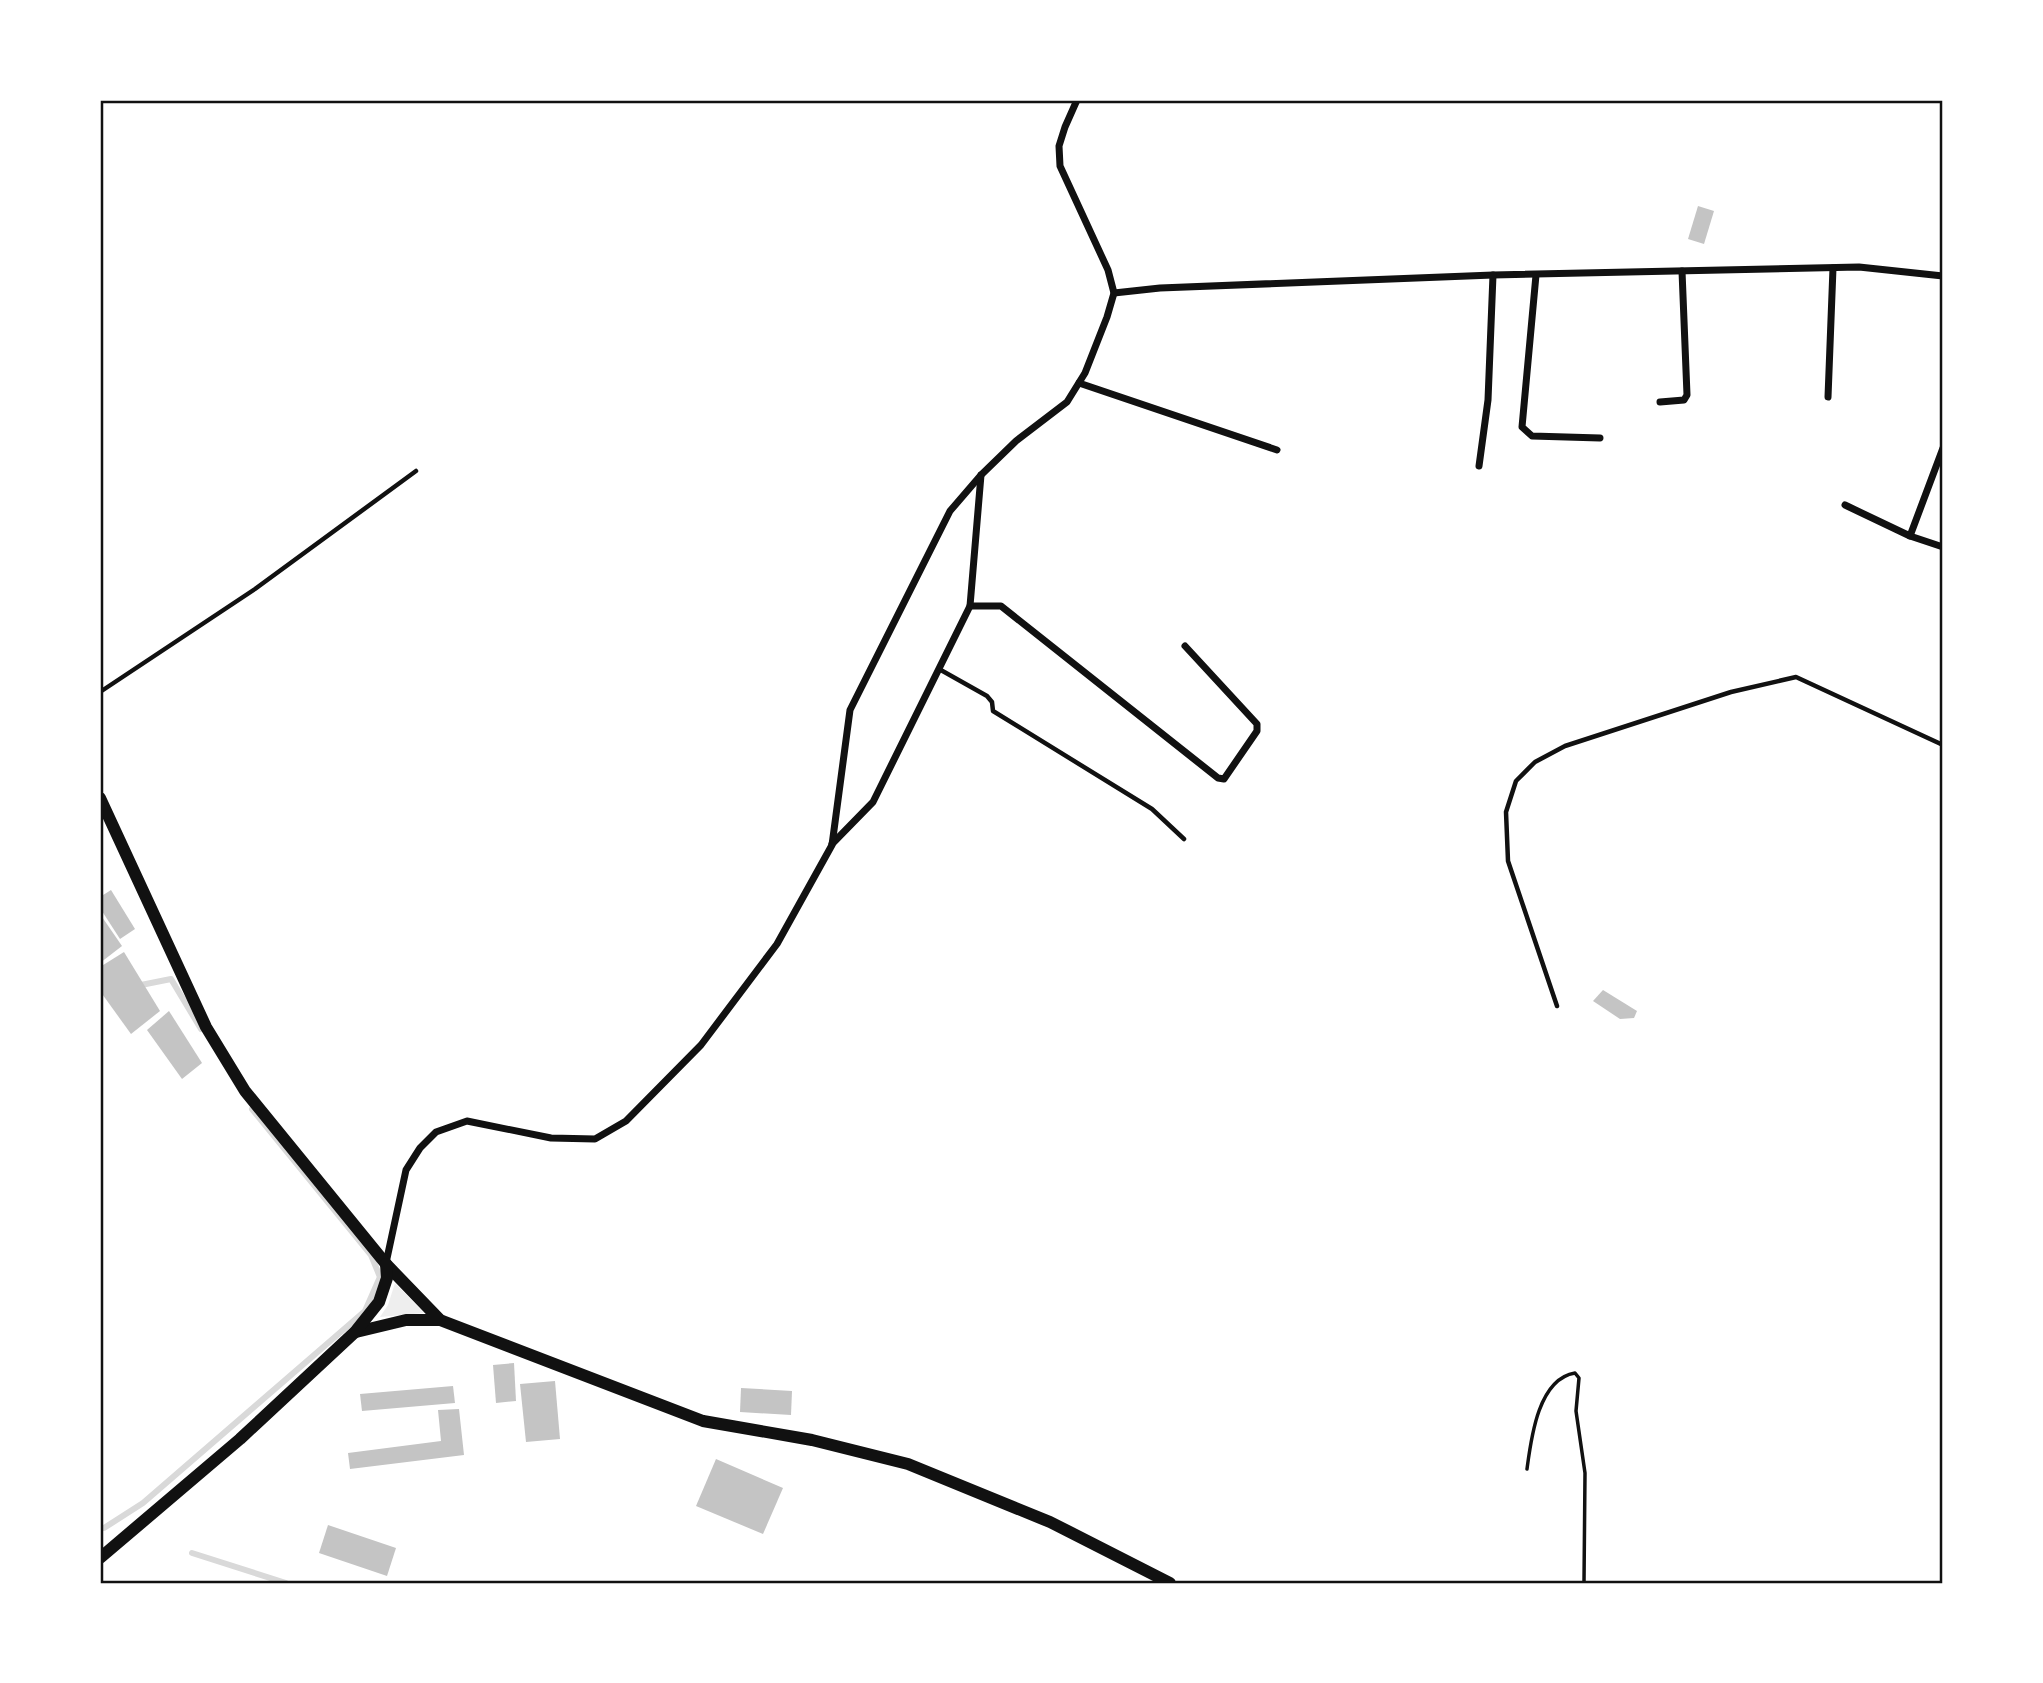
<svg xmlns="http://www.w3.org/2000/svg" width="2043" height="1683" viewBox="0 0 2043 1683" font-family="'PT Sans Narrow',sans-serif">
<style>
.green{fill:#eee}
.lines{fill:none;stroke-linecap:round;stroke-linejoin:round}
.stream{stroke:#d9d9d9;stroke-width:6}
.building{fill:#c4c4c4}
.path{stroke:#111;stroke-width:3.5}
.service{stroke:#111;stroke-width:4.5}
.minor{stroke:#111;stroke-width:7}
.tertiary{stroke:#111;stroke-width:12}
.neatline{fill:none;stroke:#111;stroke-width:2.5}
</style>
<rect width="100%" height="100%" fill="#fff"/>
<path class="green" d="M395,1283L424,1313L380,1317L388,1305Z"/>
<g class="lines">
<g class="stream">
<path d="M136,986L171,979L201,1029"/>
<path d="M100,1528H104L143,1503L365,1311L380,1277L371,1255L252,1109"/>
<path d="M192,1553L286,1583"/>
</g>
</g>
<g class="building">
<path d="M1698,206L1714,211L1704,244L1688,239Z"/>
<path d="M111,890L135,929L120,939L100,908V897Z"/>
<path d="M100,914L122,946L100,963Z"/>
<path d="M124,952L160,1011L131,1034L100,991V967Z"/>
<path d="M1603,990L1637,1011L1634,1018L1620,1019L1593,1001Z"/>
<path d="M169,1011L202,1063L182,1079L147,1030Z"/>
<path d="M514,1363L516,1401L496,1403L493,1365Z"/>
<path d="M555,1381L560,1439L526,1442L520,1384Z"/>
<path d="M453,1386L455,1403L362,1411L360,1394Z"/>
<path d="M741,1388L792,1391L791,1415L740,1412Z"/>
<path d="M459,1409L464,1455L350,1469L348,1453L441,1441L438,1410Z"/>
<path d="M716,1459L783,1488L763,1534L696,1506Z"/>
<path d="M328,1525L396,1548L387,1576L319,1553Z"/>
</g>
<g class="lines">
<path class="path" d="M1527,1469C1531,1439 1538,1379 1575,1373L1579,1378L1576,1411L1585,1473L1584,1583"/>
<g class="service">
<path d="M939,669L987,696L992,702L993,711L1152,809L1184,839"/>
<path d="M100,692L255,589L416,471"/>
<path d="M1557,1006L1508,861L1506,812L1516,781L1535,762L1565,746L1731,692L1796,677L1943,745"/>
</g>
<g class="minor">
<path d="M1536,275L1522,427L1532,436L1600,438"/>
<path d="M1114,293L1160,288L1493,275L1859,267L1943,276"/>
<path d="M1079,383L1277,450"/>
<path d="M1828,397L1833,268"/>
<path d="M1660,402L1684,400L1687,395L1682,271"/>
<path d="M1479,466L1488,400L1493,275"/>
<path d="M1845,505L1910,536L1943,547"/>
<path d="M1910,536L1943,448"/>
<path d="M970,606H1001L1218,778L1224,779L1257,731V724L1185,646"/>
<path d="M832,844L873,802L970,606L981,475"/>
<path d="M386,1263L406,1170L420,1148L436,1132L467,1121L551,1138L595,1139L626,1121L701,1045L777,944L832,845L850,710L950,511L981,475L1016,441L1067,402L1085,373L1107,317L1114,293L1108,270L1060,166L1059,146L1065,127L1077,100"/>
</g>
<g class="tertiary">
<path d="M100,798L206,1027L245,1091L386,1264L440,1320L703,1421L812,1440L908,1464L1050,1522L1170,1583"/>
<path d="M356,1332L406,1320H440"/>
<path d="M100,1558L240,1439L355,1332L379,1302L387,1278L386,1264"/>
</g>
</g>
<rect width="2043" height="1683" fill="none" stroke="#ffffff" stroke-width="203"/>
<rect x="102" y="102" width="1839" height="1480" class="neatline"/>
</svg>
